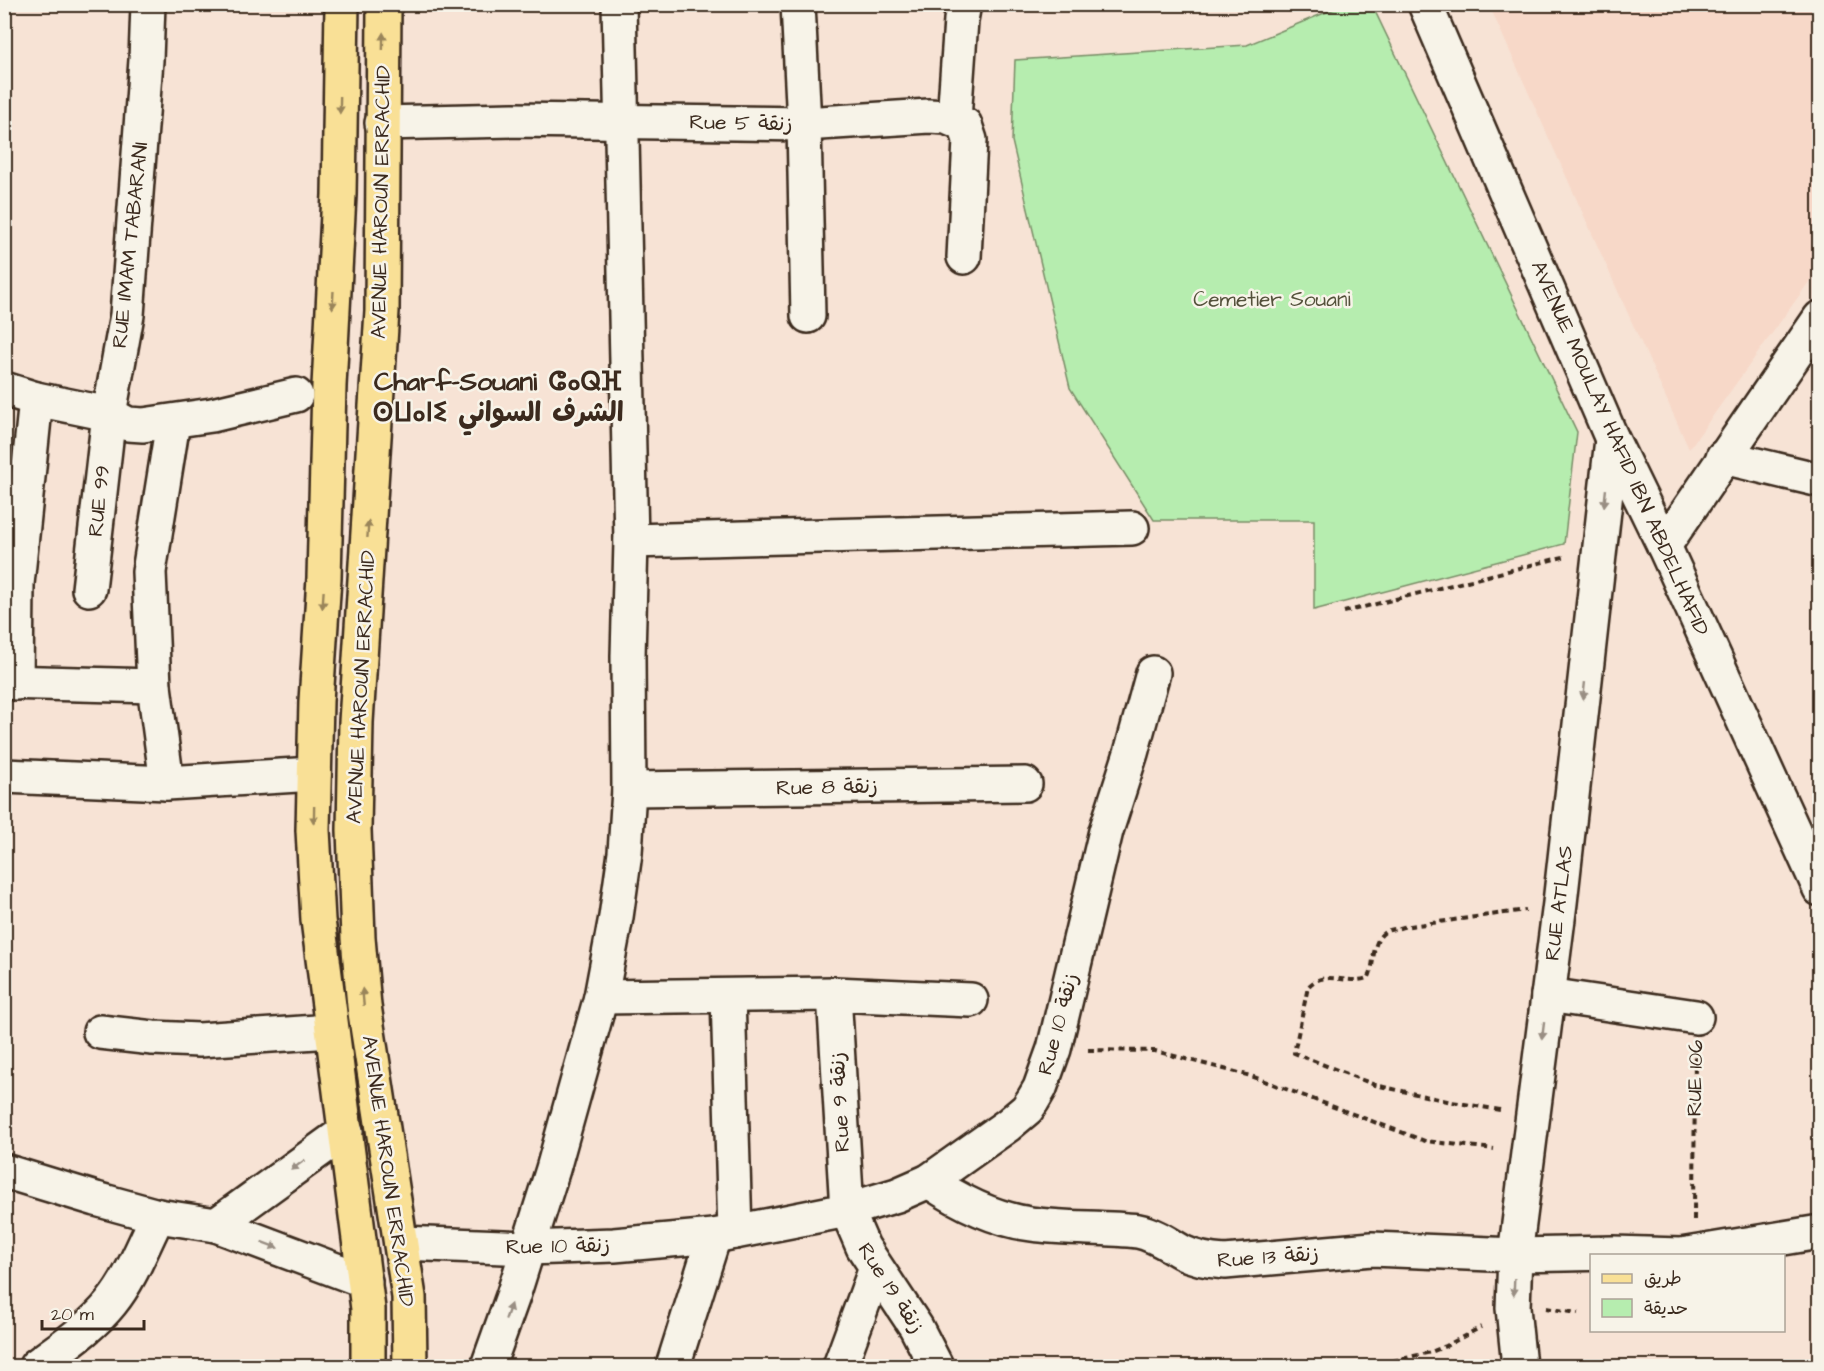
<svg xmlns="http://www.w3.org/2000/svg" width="1824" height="1371" viewBox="0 0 1824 1371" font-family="'Architects Daughter','Playpen Sans Arabic','Noto Sans Tifinagh',sans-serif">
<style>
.built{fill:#f7d8c8}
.green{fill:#b6edaf;stroke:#788c66;stroke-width:1.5}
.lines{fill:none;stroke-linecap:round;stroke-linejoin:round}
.minor-casing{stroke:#3b2a1e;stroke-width:38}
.major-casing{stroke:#3b2a1e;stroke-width:38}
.path{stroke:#3b2a1e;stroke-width:4;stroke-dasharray:6 4.5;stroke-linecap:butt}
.minor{stroke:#f7f3e8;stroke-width:33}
.major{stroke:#f9e096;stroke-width:33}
.oneway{fill:#9a855a}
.oneway2{fill:#998e83}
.labels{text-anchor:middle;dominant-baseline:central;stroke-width:5;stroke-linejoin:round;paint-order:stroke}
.street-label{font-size:21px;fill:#3b2a1e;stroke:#f7f3e8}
.park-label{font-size:21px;fill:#54513b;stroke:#f7f3e8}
.district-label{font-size:27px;font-weight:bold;fill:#3b2a1e;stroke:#f7f3e8}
</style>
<rect width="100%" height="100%" fill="#f7e3d5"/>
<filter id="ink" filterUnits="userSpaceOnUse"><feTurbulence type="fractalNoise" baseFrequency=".0167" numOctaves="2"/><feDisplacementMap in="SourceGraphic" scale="12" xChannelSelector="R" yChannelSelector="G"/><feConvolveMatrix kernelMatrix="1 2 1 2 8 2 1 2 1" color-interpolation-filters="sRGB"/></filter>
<g filter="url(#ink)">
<path class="built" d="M1489,5H1819V268L1689,449Z"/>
<path class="green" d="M1346,4L1372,5L1577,432L1564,544L1314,610V520H1154L1070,388L1012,141L1015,60L1247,45Z"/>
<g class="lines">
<defs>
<g id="minor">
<path d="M798,4L804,124L808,316"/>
<path d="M1425,4L1612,439L1664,546L1820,889"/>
<path d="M954,119L961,20L964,4"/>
<path d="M382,123L513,120L804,124L929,116L946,117L965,125L970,140L964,257"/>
<path d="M4,389L36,399L109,414L127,315L146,60L148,4"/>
<path d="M1723,457L1820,480"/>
<path d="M631,541L1132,528"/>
<path d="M1664,546L1820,318"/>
<path d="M89,589L109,414L128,424L143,425L212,415L296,395"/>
<path d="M4,682L154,686"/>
<path d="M16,683L17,584L36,399"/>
<path d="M4,776L167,783L314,774"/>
<path d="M167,783L154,686L149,572L173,422"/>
<path d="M629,789L1025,784"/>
<path d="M834,994L847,1210L863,1247L916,1327L936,1366"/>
<path d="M1548,995L1696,1017"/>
<path d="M728,996L735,1232"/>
<path d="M601,997L834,994L971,1000"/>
<path d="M100,1032L153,1038L199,1040L331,1031"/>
<path d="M4,1171L96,1199L158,1216L216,1225L365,1281"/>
<path d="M929,1181C960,1202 993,1219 1031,1224C1066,1229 1103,1227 1138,1231C1154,1234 1168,1244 1182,1252C1196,1259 1210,1261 1225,1262L1372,1249L1515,1255L1613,1253L1681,1255L1820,1232"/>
<path d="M216,1225L346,1131"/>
<path d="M401,1243L528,1248L614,1245L714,1236L847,1210L897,1195L929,1181L1008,1125L1027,1109L1033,1100L1040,1088L1054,1049L1106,831L1131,753L1153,673"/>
<path d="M36,1366C61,1347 91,1328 111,1303C132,1277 143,1245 158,1216"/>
<path d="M488,1366L513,1296L553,1169L601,997L616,917L625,853L629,789L628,656L631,541L619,4"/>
<path d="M673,1366L714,1236"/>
<path d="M840,1366L876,1268"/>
<path d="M1519,1366L1513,1308L1515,1255L1560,903L1612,439"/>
</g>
<g id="major">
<path d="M342,4L339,195L329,386L324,578L316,701L313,830L318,920L368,1309V1366"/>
<path d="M384,4L382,311L356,722L354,830L358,938L364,1006L409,1297L410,1366"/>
</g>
</defs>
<use href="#minor" class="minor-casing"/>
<use href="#major" class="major-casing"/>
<g class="path">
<path d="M1344,612L1567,556"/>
<path d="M1088,1050L1155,1051L1251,1076L1425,1141L1494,1149"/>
<path d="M1500,1110L1452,1102L1375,1085L1294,1053L1308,987C1324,968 1350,987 1369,977C1375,964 1371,941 1385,932C1389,929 1398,929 1403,927L1526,910"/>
<path d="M1694,1220L1695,1050"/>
<path d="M1546,1308L1578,1313"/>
<path d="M1257,1361L1356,1366"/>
<path d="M1372,1366L1431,1352L1446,1346L1481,1327"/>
</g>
<use href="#minor" class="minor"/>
<use href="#major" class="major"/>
</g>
<defs><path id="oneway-solid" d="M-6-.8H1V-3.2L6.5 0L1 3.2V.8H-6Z" transform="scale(1.5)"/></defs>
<g class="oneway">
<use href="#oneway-solid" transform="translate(383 41) rotate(-89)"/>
<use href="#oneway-solid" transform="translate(340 105) rotate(91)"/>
<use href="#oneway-solid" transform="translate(333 300) rotate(93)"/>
<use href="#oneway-solid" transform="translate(368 529) rotate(-86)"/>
<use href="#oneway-solid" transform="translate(323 600) rotate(94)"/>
<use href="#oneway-solid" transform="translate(314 815) rotate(91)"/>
<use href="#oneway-solid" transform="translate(363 997) rotate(-95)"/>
</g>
<g class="oneway2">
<use href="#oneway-solid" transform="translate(1605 498) rotate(96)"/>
<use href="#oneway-solid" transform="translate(1584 691) rotate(96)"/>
<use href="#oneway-solid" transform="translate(1543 1031) rotate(97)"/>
<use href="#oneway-solid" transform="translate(298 1165) rotate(144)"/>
<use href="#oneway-solid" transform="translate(270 1245) rotate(21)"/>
<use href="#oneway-solid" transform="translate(1514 1287) rotate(92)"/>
<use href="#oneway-solid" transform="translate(508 1312) rotate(-71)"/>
</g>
</g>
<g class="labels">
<g class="street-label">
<text transform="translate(741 123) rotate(1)">Rue 5 زنقة</text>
<text transform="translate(381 202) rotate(-89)">AVENUE HAROUN ERRACHID</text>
<text transform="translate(130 245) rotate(-84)">RUE IMAM TABARANI</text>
<text transform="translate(1620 448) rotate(66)">AVENUE MOULAY HAFID IBN ABDELHAFID</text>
<text transform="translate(99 501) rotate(-84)">RUE 99</text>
<text transform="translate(361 687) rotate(-87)">AVENUE HAROUN ERRACHID</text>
<text transform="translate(827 787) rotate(-1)">Rue 8 زنقة</text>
<text transform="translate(1559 903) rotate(-83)">RUE ATLAS</text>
<text transform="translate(1058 1024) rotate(-75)">Rue 10 زنقة</text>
<text transform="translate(1695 1078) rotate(-89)">RUE 106</text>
<text transform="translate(840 1102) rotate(-93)">Rue 9 زنقة</text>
<text transform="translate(388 1171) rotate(82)">AVENUE HAROUN ERRACHID</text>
<text transform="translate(558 1246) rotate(-1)">Rue 10 زنقة</text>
<text transform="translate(1268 1257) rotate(-4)">Rue 13 زنقة</text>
<text transform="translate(891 1288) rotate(57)">Rue 19 زنقة</text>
</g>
<g class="park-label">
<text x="1272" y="299">Cemetier Souani</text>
</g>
<g class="district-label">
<text x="498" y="382">Charf-Souani ⵛⴰⵕⴼ<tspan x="498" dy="31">ⵙⵡⴰⵏⵉ الشرف السواني</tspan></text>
</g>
</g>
<rect width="1824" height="1371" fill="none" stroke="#f7f3e8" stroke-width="24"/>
<rect x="12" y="12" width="1800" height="1347" fill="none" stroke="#3b2a1e" stroke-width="2" filter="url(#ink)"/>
<rect x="1590" y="1254" width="195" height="78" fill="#f7f3e8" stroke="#aca397" stroke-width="1.5"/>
<rect x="1602" y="1274" width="30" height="9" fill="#f9e096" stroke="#aca397" stroke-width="1.5"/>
<text x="1644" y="1284" font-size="18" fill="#3b2a1e">طريق</text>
<rect x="1602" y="1299" width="30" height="18" fill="#b6edaf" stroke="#aca397" stroke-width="1.5"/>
<text x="1644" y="1314" font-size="18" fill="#3b2a1e">حديقة</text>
<path d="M42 1320v9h102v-9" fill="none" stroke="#3b2a1e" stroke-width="3"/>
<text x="51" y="1320" font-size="18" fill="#3b2a1e" stroke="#f7f3e8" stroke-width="4.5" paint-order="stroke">20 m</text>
</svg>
